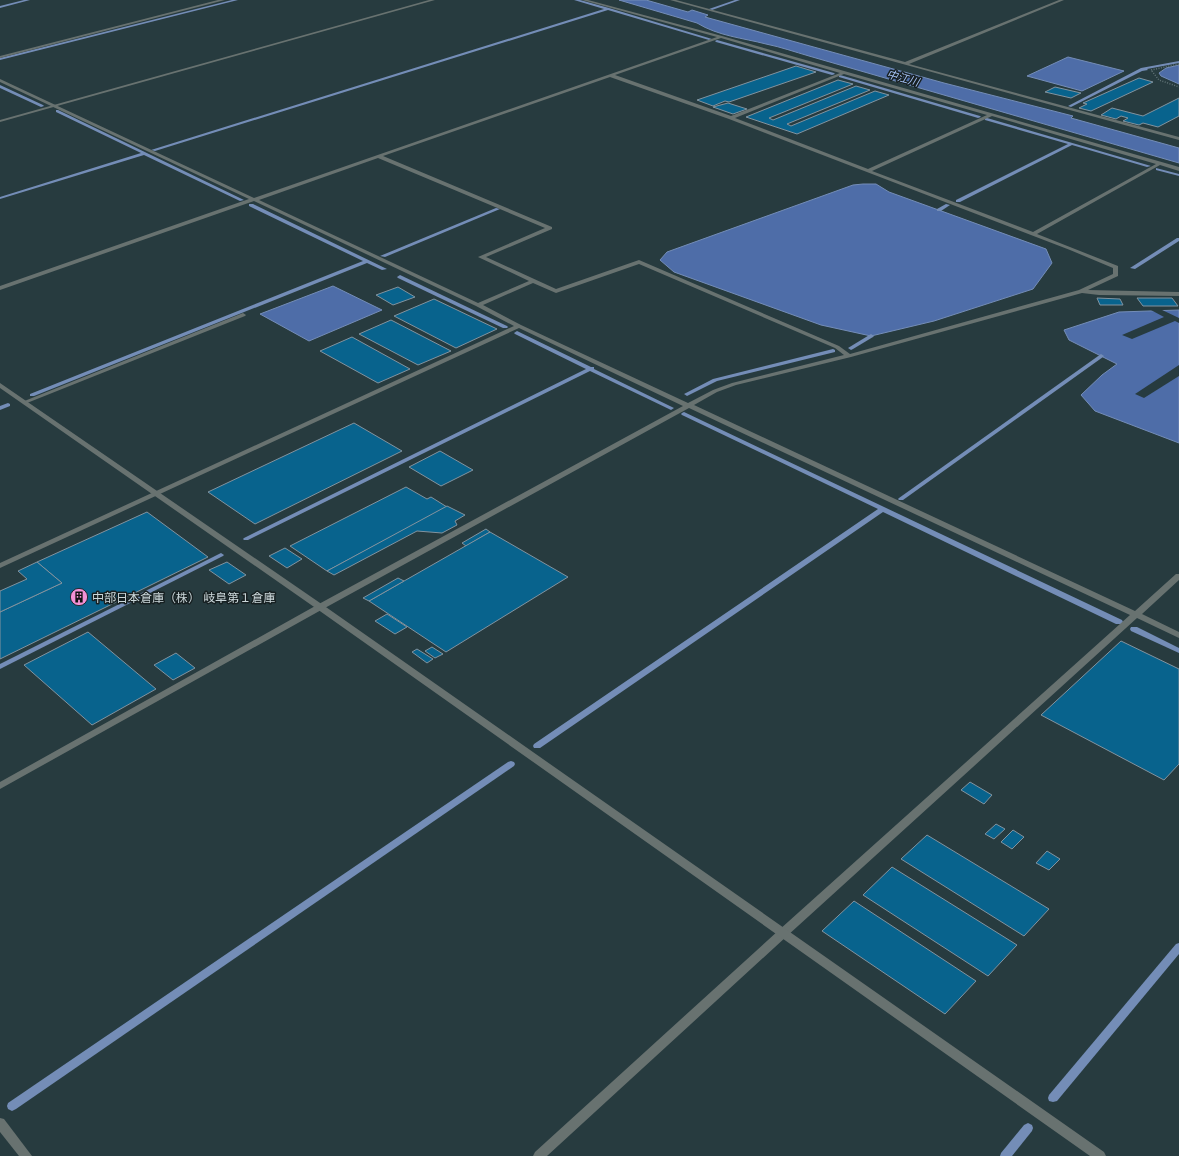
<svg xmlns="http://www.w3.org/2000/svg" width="1179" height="1156" viewBox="0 0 1179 1156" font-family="Montserrat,'Noto Sans JP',sans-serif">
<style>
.water{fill:#4e6da8;stroke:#748db7}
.pier{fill:#273b3f}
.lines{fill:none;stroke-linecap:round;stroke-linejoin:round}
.stream{fill:#748db7;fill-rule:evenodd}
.building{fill:#08638d;stroke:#82939f}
.path{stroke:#617376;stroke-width:1.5;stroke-dasharray:1 1.5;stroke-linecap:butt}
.service{fill:#687270;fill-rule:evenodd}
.minor{fill:#687270;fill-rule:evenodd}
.tertiary{fill:#687270;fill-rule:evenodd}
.labels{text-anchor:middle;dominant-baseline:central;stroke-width:3;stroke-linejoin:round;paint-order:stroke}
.far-water-label{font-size:11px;font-style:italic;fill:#a5c1f4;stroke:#172022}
.poi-label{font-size:12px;fill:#cbd7da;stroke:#172022;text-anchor:start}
</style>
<rect width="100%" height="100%" fill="#273b3f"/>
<g class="water">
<path d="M619,0H646L688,12L692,10L708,15L705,17L944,83L1073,116L1071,118L1179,148V163L809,56C795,52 781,47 766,44C743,38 718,36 697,23Z"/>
<path d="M1068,57L1124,71L1082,91L1027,76Z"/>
<path d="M1179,65V84L1161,76L1159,73L1166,68Z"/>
<path d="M863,184H876L889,192L1046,249L1052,263L1033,289L934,321L871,336L821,325L674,272L660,260L667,252L853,185Z"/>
<path d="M333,286L382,310L309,341L260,314Z"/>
<path d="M1179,310V443L1095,411L1081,395L1102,375L1117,364L1069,340L1064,330L1119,312Z"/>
</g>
<g class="pier">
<path d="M1149,309H1160L1179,318V323L1175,321L1132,339L1122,335L1164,317Z"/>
<path d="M1179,365V376L1144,398L1135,394Z"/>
</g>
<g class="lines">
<g class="stream">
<path d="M24,0H30L0,8V6Z"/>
<path d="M232,0H238L0,60V58Z"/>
<path d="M574,0H580L609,8L712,39L709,40L608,10L155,151L151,150L604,9Z"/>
<path d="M735,0H740L712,10L709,9Z"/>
<path d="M717,40L834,73L835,74L832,75L716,42L715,41Z"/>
<path d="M1179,61V63L1147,69L1148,70L1142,71L1071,107L1068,106L1141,68Z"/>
<path d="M840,75L980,116L981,117L978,118L839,77V75Z"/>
<path d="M0,85L43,105L44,106L41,107L0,88Z"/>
<path d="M56,110H58L244,200L240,201L144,155L0,199V197L141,153L56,112Z"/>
<path d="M985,118H987L1151,166L1147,167L1072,145L960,202H956V200L1068,144L985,120Z"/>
<path d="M1156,168L1179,174V176L1156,170Z"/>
<path d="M249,204H253L387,269L382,270L367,263L34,396H30V394L363,261L249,206Z"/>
<path d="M946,204L950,205L941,211H937V209Z"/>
<path d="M496,208L500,209L385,257L380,256Z"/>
<path d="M1177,238H1179V241L1135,269L1130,268Z"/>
<path d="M400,275L507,326L508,327L507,328H503L398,278L397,277Z"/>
<path d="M517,331L591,367H594V369L674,408L671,410L669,409L590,371L248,540H244L243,539L244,538L586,369L515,334L514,333Z"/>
<path d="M871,334L874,336L873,337L853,349L851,350L848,348Z"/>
<path d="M833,349L835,350V352L717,381L687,396L684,394L713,379Z"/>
<path d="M1101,354L1104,356L1103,357L903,500H899L898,499L899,498Z"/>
<path d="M8,403L10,404V406L0,410V406Z"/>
<path d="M684,412L1122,620L1123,622L1122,624H1116L883,512L540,748H534L533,746L534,744L878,509L682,415L681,414L682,413Z"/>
<path d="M221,553L224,555L223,556L0,669V664Z"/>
<path d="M1131,627H1137L1179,648V653L1131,631L1130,629Z"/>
<path d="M511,761L514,762L515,764L514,766L16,1109L12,1111L8,1109L7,1106L8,1103L508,762Z"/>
<path d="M1179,943V954L1057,1101L1053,1102L1049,1101L1048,1098L1049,1095L1176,944Z"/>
<path d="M1028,1123L1032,1125L1033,1128L1032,1131L1012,1156H1000L1001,1153L1024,1125Z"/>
</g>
</g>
<g class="building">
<path d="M796,66L816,72L729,102L725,101L713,106L697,100Z"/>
<path d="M1139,78L1153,82L1091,111L1079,108L1087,104L1083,103Z"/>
<path d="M838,80L853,84L769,118L773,120L856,86L870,90L787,124L791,126L875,91L889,95L797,134L746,117Z"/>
<path d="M1055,87L1081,93L1071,98L1045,92Z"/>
<path d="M1179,98V116L1158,127L1143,123L1139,125L1123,121L1128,118L1121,116L1116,119L1101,115L1112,108L1143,116Z"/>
<path d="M728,103L747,109L733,114L713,107Z"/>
<path d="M398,287L415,297L393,305L376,295Z"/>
<path d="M1097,298L1120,299L1123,305H1100Z"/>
<path d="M1137,298H1172L1178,306H1143Z"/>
<path d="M434,299L497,329L456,348L394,316Z"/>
<path d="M391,320L451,351L418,365L359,334Z"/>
<path d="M352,337L410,369L378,383L320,351Z"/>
<path d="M354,423L402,451L255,524L208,492Z"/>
<path d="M440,451L473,470L441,486L409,467Z"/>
<path d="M406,487L427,499L431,497L447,507L327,571L290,546Z"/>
<path d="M447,506L465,515L455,521L457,525L442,533L417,531L334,575L327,571Z"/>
<path d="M147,512L208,557L0,659V612L62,583L37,562Z"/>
<path d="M486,529L490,532L466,546L462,543Z"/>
<path d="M490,532L568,577L446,652L369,601Z"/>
<path d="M285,548L302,559L287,568L269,556Z"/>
<path d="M37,562L62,583L0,612V591L27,579L18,571Z"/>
<path d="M227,562L246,575L229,584L209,570Z"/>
<path d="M398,578L404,581L369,601L363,598Z"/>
<path d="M387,614L407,627L395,634L375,621Z"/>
<path d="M88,632L156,689L92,725L24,665Z"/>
<path d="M1121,641L1179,669V764L1164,780L1041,715Z"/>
<path d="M432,647L443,654L435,658L425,651Z"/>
<path d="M417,649L433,659L427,663L412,652Z"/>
<path d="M176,653L195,668L173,680L154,665Z"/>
<path d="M970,782L992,795L984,804L961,790Z"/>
<path d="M996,824L1005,829L994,839L985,834Z"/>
<path d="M1013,830L1024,837L1012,849L1001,842Z"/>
<path d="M927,835L1049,909L1024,936L901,859Z"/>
<path d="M1047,851L1060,859L1049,870L1036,863Z"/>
<path d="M892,867L1017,945L988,976L863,895Z"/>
<path d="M854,901L976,981L945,1014L822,931Z"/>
</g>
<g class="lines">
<path class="path" d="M1179,64L1151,70L1159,80L1179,87"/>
<path class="service" d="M243,313L246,315L245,316L27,403H23L22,402Z"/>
<g class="minor">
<path d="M218,0H225L0,58V56Z"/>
<path d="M582,0H588L722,36L1179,167V171L1160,165L1037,234L1118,266V276L1088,290L1179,292V296L1099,295L1082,293L851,357L736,385L717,392L694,405L1135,611L1176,574H1179V580L1142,614L1179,632V638L1137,618L787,936L547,1156H533L535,1152L779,930L1130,615L689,408L323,609L0,789V782L317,605L683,406L519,328L0,568V563L514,326L476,306L254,201L0,290V286L249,199L0,82V79L254,198L717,37ZM721,38L840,73L731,116L615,75ZM844,74L987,115L868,169L735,118ZM610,77L729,119L1070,250L1113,268V274L1079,290L850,354L839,346L639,260L556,289L486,257L552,229V227L383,156ZM992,116L1156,164L1033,232L872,171ZM378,158L545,228L478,257L529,281L478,303L259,200ZM639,264L835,348L844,355L732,383L713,390L688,403L521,325L483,305L533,283L556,293Z"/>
<path d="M670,0H676L905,62L1059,0H1064L909,64L1179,137V140Z"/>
<path d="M0,1118L4,1119L32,1156H19L0,1132Z"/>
</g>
<g class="tertiary">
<path d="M429,0H435L0,122V120Z"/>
<path d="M0,383L323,605L1104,1152L1106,1156H1090L317,609L0,388Z"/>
</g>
</g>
<defs>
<symbol id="building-disc" viewBox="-11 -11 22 22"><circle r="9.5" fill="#f391d6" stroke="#172022"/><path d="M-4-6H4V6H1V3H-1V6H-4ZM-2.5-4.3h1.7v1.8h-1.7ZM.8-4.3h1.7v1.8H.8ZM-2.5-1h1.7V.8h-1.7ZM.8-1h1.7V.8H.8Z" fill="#111"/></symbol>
</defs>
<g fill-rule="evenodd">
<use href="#building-disc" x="69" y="587" width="20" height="20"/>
</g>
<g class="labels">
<g class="far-water-label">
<text transform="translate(903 78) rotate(16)">中江川</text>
</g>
<g class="poi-label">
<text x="92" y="597">中部日本倉庫（株） 岐阜第１倉庫</text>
</g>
</g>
</svg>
